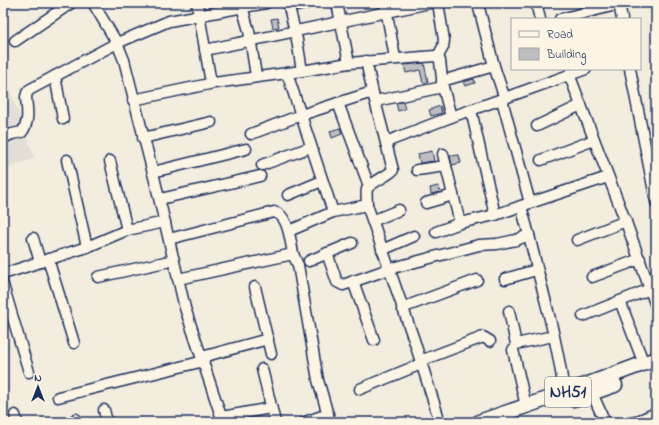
<svg xmlns="http://www.w3.org/2000/svg" width="659" height="425" viewBox="0 0 659 425" font-family="'Indie Flower',sans-serif">
<style>
.built{fill:#e3dfd6}
.building{fill:#bebec0;stroke:#1b2f5e}
.lines{fill:none;stroke-linecap:round;stroke-linejoin:round}
.minor-casing{stroke:#1b2f5e;stroke-width:13}
.highway-casing{stroke:#1b2f5e;stroke-width:17}
.minor{stroke:#fcf5e5;stroke-width:10}
.highway{stroke:#fcf5e5;stroke-width:14}
.labels{text-anchor:middle;dominant-baseline:central;stroke-width:3.5;stroke-linejoin:round;paint-order:stroke}
.shield{fill:#fcf5e5;stroke:#5e6a86;stroke-width:1}
.shield-label{font-size:17px;font-weight:bold;fill:#1b2f5e}
</style>
<rect width="100%" height="100%" fill="#f3ede0"/>
<filter id="ink" filterUnits="userSpaceOnUse"><feTurbulence type="fractalNoise" baseFrequency=".025" numOctaves="2"/><feDisplacementMap in="SourceGraphic" scale="8" xChannelSelector="R" yChannelSelector="G"/><feConvolveMatrix kernelMatrix="1 2 1 2 8 2 1 2 1" color-interpolation-filters="sRGB"/></filter>
<g filter="url(#ink)">
<path class="built" d="M3,72L35,158L3,170Z"/>
<g class="building">
<path d="M309,3V9L297,12L295,4Z"/>
<path d="M277,18L279,27L273,28L271,19Z"/>
<path d="M424,63L428,82L423,83L420,70L406,73L404,65Z"/>
<path d="M474,79L475,83L465,86L463,82Z"/>
<path d="M403,102L405,109L398,111L396,103Z"/>
<path d="M440,106L442,113L431,116L429,110Z"/>
<path d="M340,128L342,134L332,138L330,131Z"/>
<path d="M432,151L434,161L420,163L418,154Z"/>
<path d="M459,155L461,163L452,165L450,156Z"/>
<path d="M438,186L440,192L431,194L430,188Z"/>
</g>
<g class="lines">
<defs>
<g id="minor">
<path d="M93,3L117,43L124,60L155,181L185,308L223,422"/>
<path d="M197,3L211,83"/>
<path d="M241,3L249,31L256,76"/>
<path d="M288,3L297,40L302,71"/>
<path d="M337,3L349,63"/>
<path d="M385,3L395,58"/>
<path d="M536,3L540,19"/>
<path d="M619,3L622,19"/>
<path d="M479,8L494,66L505,99"/>
<path d="M560,19L624,3"/>
<path d="M15,41L71,3"/>
<path d="M205,50L430,3"/>
<path d="M438,56L443,47L444,40L438,3"/>
<path d="M630,69L656,202"/>
<path d="M287,73L333,212L289,231"/>
<path d="M569,74L627,225L656,306"/>
<path d="M55,76L63,119"/>
<path d="M442,81L494,66"/>
<path d="M133,100L214,83L302,71L349,63L435,56H438L440,61L443,87L451,117L586,69"/>
<path d="M502,100L530,203L608,177"/>
<path d="M376,101L443,87"/>
<path d="M338,103L369,186"/>
<path d="M471,110L495,215L530,203"/>
<path d="M537,126L581,105"/>
<path d="M251,134L301,115L366,94L373,93L366,61"/>
<path d="M3,138L12,134L22,132C30,121 27,109 26,97L27,93L29,90L117,43L169,21L266,3"/>
<path d="M143,138L211,122"/>
<path d="M386,142L451,117"/>
<path d="M67,160L87,247L127,230"/>
<path d="M541,160L594,140"/>
<path d="M110,161L127,230L165,222"/>
<path d="M262,165L311,147"/>
<path d="M417,170L446,166"/>
<path d="M153,172L246,149"/>
<path d="M288,195L322,181"/>
<path d="M160,199L260,176"/>
<path d="M426,203L453,195"/>
<path d="M367,205L414,340L440,422"/>
<path d="M521,206L529,235"/>
<path d="M333,212L367,205C367,200 366,193 367,189C370,183 388,176 393,170L373,93"/>
<path d="M372,221L399,210"/>
<path d="M460,223L495,215"/>
<path d="M436,232L460,223L443,154"/>
<path d="M33,238L40,262"/>
<path d="M169,239L274,212C289,215 290,241 293,253C294,257 296,261 298,265L318,380L330,422"/>
<path d="M577,240L626,221"/>
<path d="M382,250L414,236"/>
<path d="M327,253L337,282L343,285L389,269L479,245L497,244L516,240L529,235C541,287 558,341 564,393"/>
<path d="M48,259L74,343"/>
<path d="M309,261L352,243"/>
<path d="M3,274L87,247"/>
<path d="M98,277L174,260"/>
<path d="M592,277L640,259"/>
<path d="M178,279L293,254"/>
<path d="M505,279L536,270"/>
<path d="M353,281L374,340"/>
<path d="M3,285L29,372"/>
<path d="M255,287L271,354"/>
<path d="M620,301L644,364"/>
<path d="M402,308L477,280"/>
<path d="M509,311L516,344L553,336"/>
<path d="M583,316L650,289"/>
<path d="M513,350L526,406"/>
<path d="M202,357L268,339"/>
<path d="M420,361L483,337L490,341"/>
<path d="M262,369L275,422"/>
<path d="M360,389L421,364"/>
<path d="M592,393L605,422"/>
<path d="M58,397L204,361"/>
<path d="M104,410L107,422"/>
<path d="M15,415L17,422"/>
<path d="M222,417L271,408"/>
<path d="M76,419L78,422"/>
<path d="M305,422L328,414"/>
<path d="M635,422L656,413"/>
</g>
<g id="highway">
<path d="M574,399L615,385"/>
<path d="M479,422L564,393L656,359"/>
</g>
</defs>
<use href="#minor" class="minor-casing"/>
<use href="#highway" class="highway-casing"/>
<use href="#minor" class="minor"/>
<use href="#highway" class="highway"/>
</g>
</g>
<g class="labels">
<rect class="shield" x="545" y="377" width="46" height="30" rx="3"/>
<g class="shield-label">
<text x="568" y="392">NH51</text>
</g>
</g>
<rect width="659" height="425" fill="none" stroke="#fcf5e5" stroke-width="16"/>
<rect x="8" y="8" width="643" height="409" fill="none" stroke="#1b2f5e" stroke-width="1.5" filter="url(#ink)"/>
<rect x="511" y="18" width="130" height="52" fill="#fcf5e5" stroke="#a2a6af"/>
<rect x="519" y="31" width="20" height="6" fill="#fcf5e5" stroke="#a2a6af"/>
<text x="547" y="38" font-size="12" fill="#1b2f5e">Road</text>
<rect x="519" y="48" width="20" height="12" fill="#bebec0" stroke="#a2a6af"/>
<text x="547" y="58" font-size="12" fill="#1b2f5e">Building</text>
<g transform="translate(38 387)" stroke="#fcf5e5" stroke-width="3" paint-order="stroke">
<path d="M0-3L7 15L0 10L-7 15Z" fill="#1b2f5e"/>
<text y="-6" font-size="11" font-weight="bold" text-anchor="middle" fill="#1b2f5e">N</text>
</g>
</svg>
